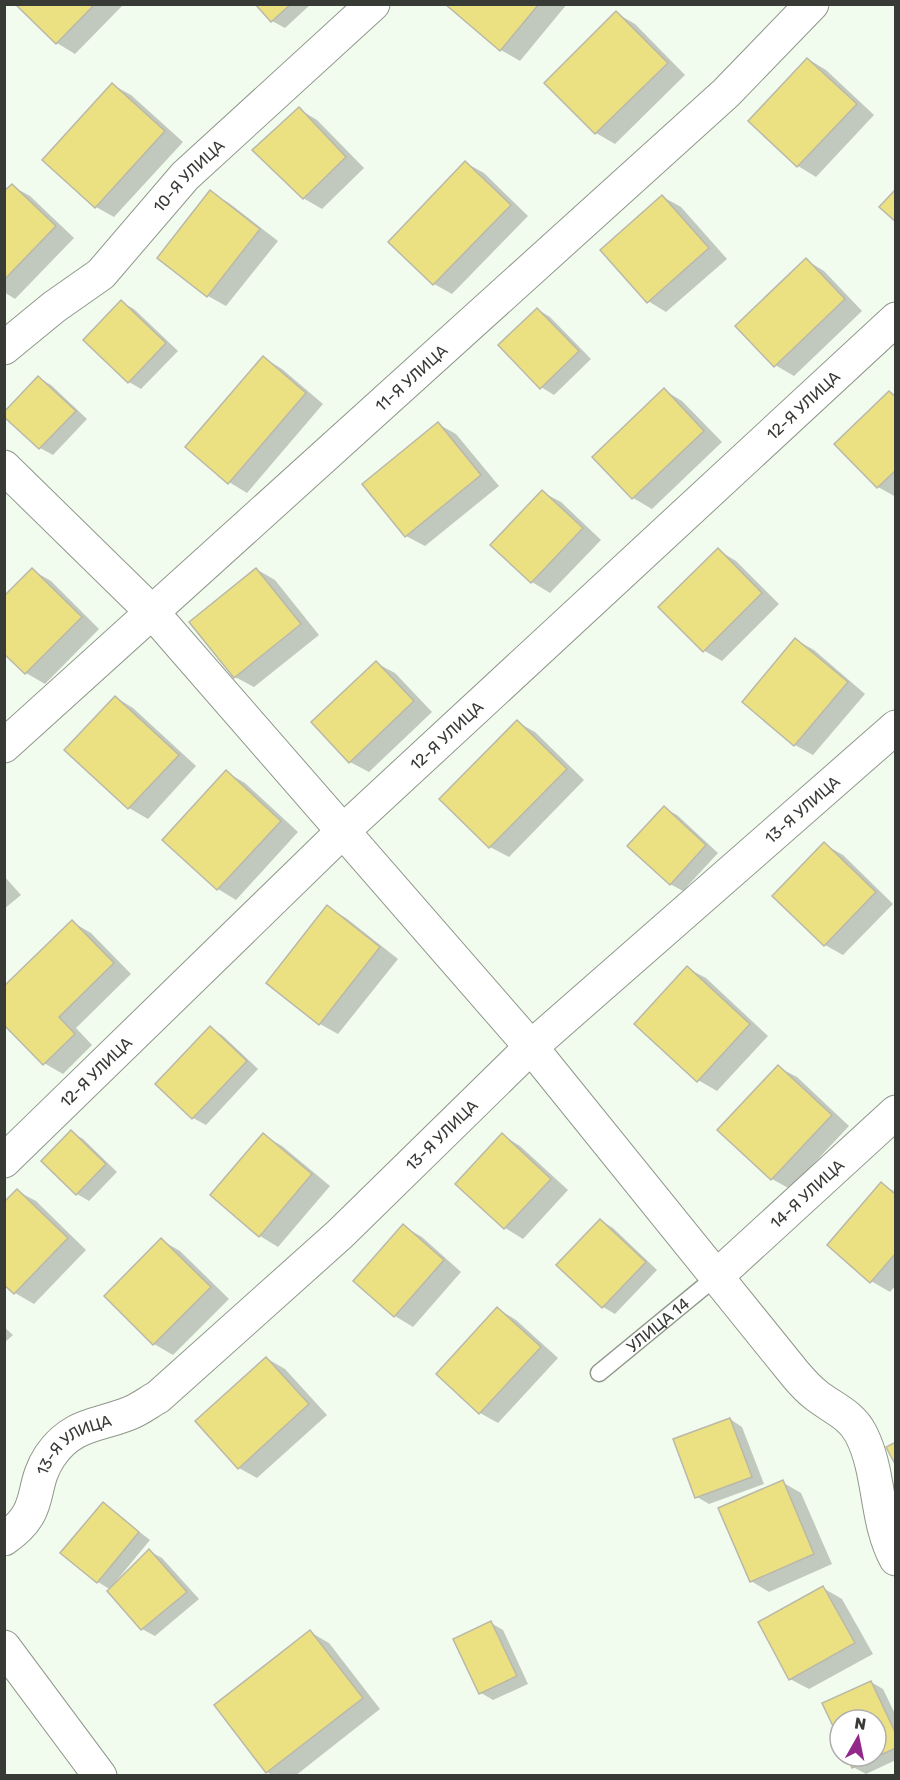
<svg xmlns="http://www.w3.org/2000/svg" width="900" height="1780" viewBox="0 0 900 1780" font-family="Rubik,sans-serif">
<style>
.shadow{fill:#0003}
.building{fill:#ebe182;stroke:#bab8a9;stroke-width:1.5}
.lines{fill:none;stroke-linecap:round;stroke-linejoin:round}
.lane-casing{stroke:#90988c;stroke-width:19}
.street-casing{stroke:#90988c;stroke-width:35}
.lane{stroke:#fff;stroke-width:16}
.street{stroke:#fff;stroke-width:33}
.labels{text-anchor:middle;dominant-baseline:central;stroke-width:6;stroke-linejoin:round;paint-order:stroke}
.street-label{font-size:16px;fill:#373a35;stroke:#fff}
</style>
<rect width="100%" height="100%" fill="#f2fcee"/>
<g class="shadow">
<path d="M17,4H121L122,6L75,54L57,43Z"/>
<path d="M257,4H311L285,28L272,21Z"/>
<path d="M447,4H567L520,61L501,50Z"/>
<path d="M616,13L635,24L685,75L615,144L596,133L546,83Z"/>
<path d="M808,59L826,70L874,115L816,177L798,166Z"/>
<path d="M113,85L131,95L183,142L114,217L96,207Z"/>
<path d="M299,109L317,120L364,168L322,209L303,198Z"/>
<path d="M466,163L484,173L528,216L452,294L434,284Z"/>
<path d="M12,186L30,196L74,238L15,299L4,292V193Z"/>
<path d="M210,192L229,203L278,241L226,306L208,296Z"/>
<path d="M663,197L681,207L727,259L666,312L648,301Z"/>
<path d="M806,260L824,271L862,311L794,376L775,365Z"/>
<path d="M121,302L134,309L178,351L141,389L129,382Z"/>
<path d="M537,309L550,317L591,359L554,395L541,387Z"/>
<path d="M264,358L282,369L323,404L247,493L229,482Z"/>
<path d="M39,378L51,385L87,419L53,455L40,448L4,415Z"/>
<path d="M664,390L682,401L722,442L652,509L633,498L594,457Z"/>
<path d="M889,393L896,396V497L878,487Z"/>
<path d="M438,424L456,434L499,486L425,546L406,536Z"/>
<path d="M542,492L561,502L601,540L550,593L532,582Z"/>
<path d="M718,550L736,561L779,604L722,661L703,650Z"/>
<path d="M256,569L275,580L319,635L254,687L235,677Z"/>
<path d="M32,570L51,581L99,629L45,684L26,673L4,652Z"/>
<path d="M796,640L814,650L865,694L813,755L795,745Z"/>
<path d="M376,663L395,673L432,712L369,772L350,762Z"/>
<path d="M115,697L133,708L196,766L148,819L129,808L66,750Z"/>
<path d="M517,722L535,732L584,780L509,857L490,847L441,799Z"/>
<path d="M226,772L245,783L298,832L236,900L218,889L164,840Z"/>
<path d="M664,808L677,815L718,853L683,891L670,884Z"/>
<path d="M824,844L843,855L893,904L843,955L825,945Z"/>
<path d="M4,876L21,895L4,909Z"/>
<path d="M327,907L346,918L398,959L338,1034L320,1024Z"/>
<path d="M72,922L91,933L131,974L76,1028L92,1045L63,1074L44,1063Z"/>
<path d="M687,968L706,978L768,1036L717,1091L698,1080Z"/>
<path d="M210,1028L222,1035L258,1069L206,1125L193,1118Z"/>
<path d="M778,1067L797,1077L849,1126L790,1189L772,1179Z"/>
<path d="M71,1132L83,1139L117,1172L89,1201L77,1194Z"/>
<path d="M263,1135L282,1146L330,1186L278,1247L260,1236Z"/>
<path d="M502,1135L520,1146L568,1190L523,1239L505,1228Z"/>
<path d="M881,1184L896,1192V1285L890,1292L871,1281Z"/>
<path d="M17,1191L36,1201L86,1250L34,1304L15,1293L4,1283Z"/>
<path d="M600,1220L613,1228L657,1270L615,1314L603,1307Z"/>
<path d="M403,1226L422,1237L461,1272L413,1327L395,1316Z"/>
<path d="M161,1240L180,1251L229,1299L173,1355L154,1344L106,1296Z"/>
<path d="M498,1309L516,1320L558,1358L498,1423L480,1413Z"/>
<path d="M4,1327L13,1335L4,1343Z"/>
<path d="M266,1358L285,1369L327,1415L257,1478L239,1468Z"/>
<path d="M730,1419L742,1427L764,1484L709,1504L697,1497Z"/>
<path d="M782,1482L801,1493L832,1564L769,1592L751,1581Z"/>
<path d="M103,1504L150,1540L117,1580L119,1582L149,1551L162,1558L199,1599L155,1636L142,1629L111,1590L98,1582Z"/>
<path d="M823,1588L842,1599L873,1654L809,1689L790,1679Z"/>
<path d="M491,1623L503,1630L528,1684L493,1700L481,1693Z"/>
<path d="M310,1632L329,1643L380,1709L295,1776H273L267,1772Z"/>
<path d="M871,1682L883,1689L896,1716V1760L866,1774L853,1767L848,1756H876V1720H840V1738L824,1704Z"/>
</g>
<g class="building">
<path d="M15,4H95L56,44Z"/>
<path d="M255,4H291L271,22Z"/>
<path d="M445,4H539L500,51Z"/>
<path d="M616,11L668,63L595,134L544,83Z"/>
<path d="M807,58L857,104L797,167L748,121Z"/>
<path d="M112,83L165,131L95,208L42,160Z"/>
<path d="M299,107L346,157L303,199L252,150Z"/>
<path d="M465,161L511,205L433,285L388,242Z"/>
<path d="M12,184L56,226L4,280V191Z"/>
<path d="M896,189V222L879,207Z"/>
<path d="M210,190L260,229L207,297L157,258Z"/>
<path d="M662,195L709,248L647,303L600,250Z"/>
<path d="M806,258L845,299L774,367L735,326Z"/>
<path d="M121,300L166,343L128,383L83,340Z"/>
<path d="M537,308L579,351L540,389L498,345Z"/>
<path d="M263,356L306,393L228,484L185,447Z"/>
<path d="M38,376L76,411L39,449L4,417V412Z"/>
<path d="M664,388L704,431L632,499L592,457Z"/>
<path d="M889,391L896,397V470L877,488L834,444Z"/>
<path d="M438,422L481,475L405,537L362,484Z"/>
<path d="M542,490L583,528L531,583L490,545Z"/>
<path d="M718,548L762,593L703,652L658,607Z"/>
<path d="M32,568L82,617L25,674L4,654V596Z"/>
<path d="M256,568L301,624L234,678L189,622Z"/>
<path d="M795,638L848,682L794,746L742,702Z"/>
<path d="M376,661L414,701L349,763L311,722Z"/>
<path d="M115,696L179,755L128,809L64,750Z"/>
<path d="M517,720L567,769L489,848L439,799Z"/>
<path d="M226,770L281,821L217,890L162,840Z"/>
<path d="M664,806L706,845L670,885L627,846Z"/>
<path d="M824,842L876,892L824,946L772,896Z"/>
<path d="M327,905L380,947L319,1025L266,983Z"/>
<path d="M72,920L114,963L59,1017L75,1034L43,1065L4,1025V986Z"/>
<path d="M687,966L750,1024L697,1082L634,1024Z"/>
<path d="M210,1026L247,1061L192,1119L155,1084Z"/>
<path d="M778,1065L832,1115L771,1180L717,1130Z"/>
<path d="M71,1130L106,1164L76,1195L41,1161Z"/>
<path d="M263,1133L312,1174L259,1237L210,1195Z"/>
<path d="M502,1133L551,1179L504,1229L455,1184Z"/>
<path d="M881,1182L896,1195V1253L870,1283L827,1245Z"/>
<path d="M17,1189L68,1238L14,1294L4,1285V1202Z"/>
<path d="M600,1219L646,1262L602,1308L556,1265Z"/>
<path d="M403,1224L444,1260L394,1317L353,1281Z"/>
<path d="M161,1238L211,1287L153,1345L104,1296Z"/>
<path d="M497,1307L541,1347L479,1414L436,1374Z"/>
<path d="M266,1357L309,1404L238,1469L195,1421Z"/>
<path d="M730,1418L752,1477L695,1498L673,1439Z"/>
<path d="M896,1442V1466L886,1447Z"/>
<path d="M783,1480L814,1554L750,1582L718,1508Z"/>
<path d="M103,1502L139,1532L97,1583L60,1553Z"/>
<path d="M149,1549L187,1592L141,1630L107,1591Z"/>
<path d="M823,1586L855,1643L789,1680L758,1622Z"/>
<path d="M491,1621L517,1676L479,1694L453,1639Z"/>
<path d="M310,1630L363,1698L266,1773L214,1705Z"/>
<path d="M871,1681L896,1734V1748L852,1768L847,1756H876V1720H840V1741L822,1703Z"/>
</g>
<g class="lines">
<defs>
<g id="lane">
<path id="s1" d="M599,1373L717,1276"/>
</g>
<g id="street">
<path id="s2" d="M4,348L54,307L101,274L185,176L373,4"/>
<path d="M4,467L152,612L531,1047L796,1375C802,1382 808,1389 816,1395C832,1408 851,1414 861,1434C881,1473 875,1521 896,1559"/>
<path id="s3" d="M4,746L726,93L812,4"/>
<path id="s4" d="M4,1161L342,832L896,319"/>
<path id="s5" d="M717,1276L896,1112"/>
<path id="s6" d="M4,1539C46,1510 28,1489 50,1456C72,1423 99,1426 130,1413C140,1409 149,1402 158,1397L340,1234L531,1047L896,727"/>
<path d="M4,1647L100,1776"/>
</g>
</defs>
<use href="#lane" class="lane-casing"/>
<use href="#street" class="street-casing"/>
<use href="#lane" class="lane"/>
<use href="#street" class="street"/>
</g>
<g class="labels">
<g class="street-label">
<text stroke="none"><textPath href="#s2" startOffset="254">10-Я УЛИЦА</textPath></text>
<text stroke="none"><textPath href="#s3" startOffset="549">11-Я УЛИЦА</textPath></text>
<text stroke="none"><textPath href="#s4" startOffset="1100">12-Я УЛИЦА</textPath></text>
<text stroke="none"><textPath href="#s4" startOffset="614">12-Я УЛИЦА</textPath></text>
<text stroke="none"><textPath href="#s6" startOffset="1095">13-Я УЛИЦА</textPath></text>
<text stroke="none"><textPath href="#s4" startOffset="128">12-Я УЛИЦА</textPath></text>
<text stroke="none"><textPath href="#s6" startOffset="609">13-Я УЛИЦА</textPath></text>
<text stroke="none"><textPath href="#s5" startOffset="122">14-Я УЛИЦА</textPath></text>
<text stroke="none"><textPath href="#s1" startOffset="76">УЛИЦА 14</textPath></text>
<text stroke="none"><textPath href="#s6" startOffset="124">13-Я УЛИЦА</textPath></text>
</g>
</g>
<rect width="900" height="1780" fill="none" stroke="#373a35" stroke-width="12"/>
<g transform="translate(858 1738) rotate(9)"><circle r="28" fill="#ffffff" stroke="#afb0ae" stroke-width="1.5"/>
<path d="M0-4.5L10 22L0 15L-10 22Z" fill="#93288b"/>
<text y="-9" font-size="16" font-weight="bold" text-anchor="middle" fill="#373a35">N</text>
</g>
</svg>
